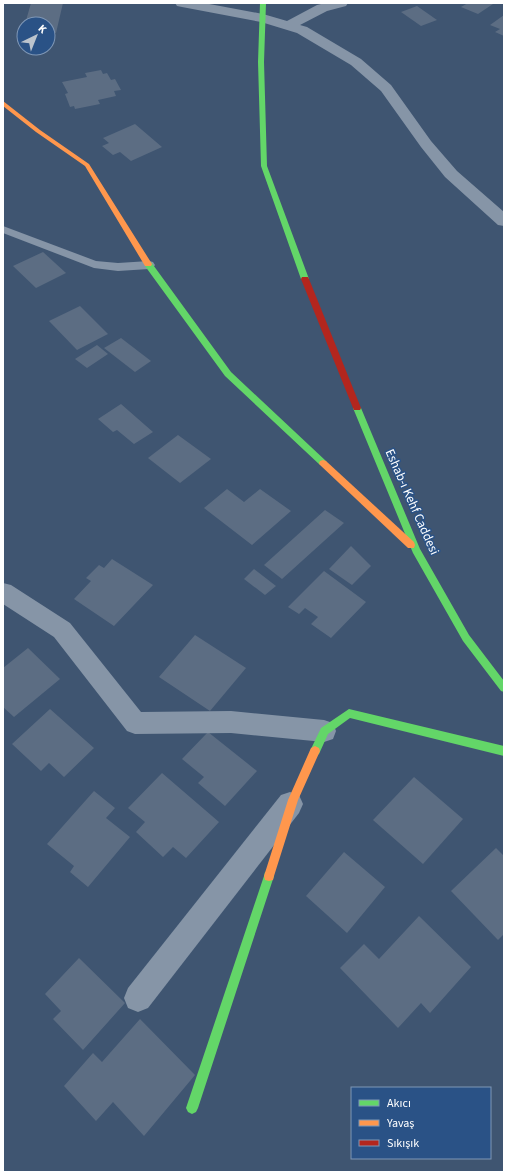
<svg xmlns="http://www.w3.org/2000/svg" width="507" height="1175" viewBox="0 0 507 1175" font-family="'Source Sans 3',sans-serif">
<style>
.building{fill:#5c6d83}
.lines{fill:none;stroke-linecap:round;stroke-linejoin:round}
.lane{fill:#8695a7;fill-rule:evenodd}
.street{fill:#8695a7;fill-rule:evenodd}
.fast{fill:#63d668;fill-rule:evenodd}
.slow{fill:#ff974d;fill-rule:evenodd}
.jam{fill:#b3261e;fill-rule:evenodd}
.labels{text-anchor:middle;dominant-baseline:central;stroke-width:3;stroke-linejoin:round;paint-order:stroke}
.street-label{font-size:13px;fill:#fff;stroke:#2a5286}
</style>
<rect width="100%" height="100%" fill="#3f5571"/>
<g class="building">
<path d="M31,3H63L56,33H48V24H25Z"/>
<path d="M468,3H490L493,4L478,14L461,7Z"/>
<path d="M417,6L437,20L421,26L401,12Z"/>
<path d="M504,15V36L495,32L500,29L490,25Z"/>
<path d="M101,70L103,74L107,73L111,80L115,79L121,90L114,91L116,96L98,100L100,104L75,109L74,106L70,107L65,94L68,93L62,82L87,77L85,73Z"/>
<path d="M135,124L162,147L131,161L120,152L113,155L102,146L109,143L103,138Z"/>
<path d="M43,252L66,273L36,288L13,266Z"/>
<path d="M80,306L108,334L77,350L49,321Z"/>
<path d="M121,338L151,361L135,372L104,348Z"/>
<path d="M97,345L108,354L87,368L75,359Z"/>
<path d="M121,404L153,432L134,444L117,430L113,432L98,419Z"/>
<path d="M178,435L211,459L180,483L148,458Z"/>
<path d="M227,489L244,502L260,489L291,511L252,545L204,508Z"/>
<path d="M325,510L344,523L282,579L264,565Z"/>
<path d="M351,546L371,566L352,585L329,569Z"/>
<path d="M112,559L153,585L114,626L74,599L91,581L86,578L99,565L104,568Z"/>
<path d="M254,569L276,586L265,595L244,579Z"/>
<path d="M324,571L366,602L331,638L311,624L318,617L305,608L299,614L288,607Z"/>
<path d="M195,635L246,668L210,711L159,677Z"/>
<path d="M28,648L60,679L14,717L3,707V668Z"/>
<path d="M50,709L94,748L64,777L49,763L41,771L12,744Z"/>
<path d="M208,732L257,771L225,806L198,783L204,777L182,759Z"/>
<path d="M162,773L219,822L186,858L173,847L163,857L136,832L145,822L128,808Z"/>
<path d="M414,777L463,819L423,864L373,820Z"/>
<path d="M94,791L115,808L106,818L130,837L88,887L70,872L74,866L47,844Z"/>
<path d="M496,848L504,856V934L498,940L451,891Z"/>
<path d="M344,852L385,887L347,933L306,896Z"/>
<path d="M419,916L471,967L430,1013L421,1003L398,1028L340,968L364,944L379,959Z"/>
<path d="M79,958L125,1003L83,1050L53,1019L61,1011L45,994Z"/>
<path d="M140,1019L195,1075L144,1136L113,1102L96,1121L64,1086L93,1053L102,1062Z"/>
</g>
<g class="lines">
<path class="lane" d="M3,226L96,261L118,263L149,261L153,262L155,265L153,268L149,269L118,271L94,268L3,233Z"/>
<g class="street">
<path d="M175,3H204L263,14L287,21L317,5L325,3H348L346,6L327,11L300,25L307,27L361,59L391,85L431,141L457,171L504,212V226L498,225L445,177L421,147L381,91L351,65L297,33L261,22L182,7L177,6Z"/>
<path d="M3,583L11,585L70,623L141,712L231,711L324,720L333,723L336,731L333,739L324,742L231,733L135,734L127,731L54,637L3,604Z"/>
<path d="M290,792L299,795L303,804L299,813L148,1008L138,1012L128,1008L124,998L128,988L281,795Z"/>
</g>
<g class="fast">
<path d="M260,3H266L264,62L267,166L309,279L305,281L301,279L261,166L258,62Z"/>
<path d="M145,262H151L231,372L326,461L327,463L326,465H320L225,376L145,266Z"/>
<path d="M357,405L361,408L420,549L469,635L504,681V692L501,691L463,641L413,553L353,408Z"/>
<path d="M349,709L504,746V756L350,718L328,734L319,754L315,756L311,754L310,751L321,728Z"/>
<path d="M269,871L273,872L274,876L198,1108L196,1112L192,1114L188,1112L186,1108L264,876L265,872Z"/>
</g>
<g class="slow">
<path d="M3,101L40,130L89,164L152,264L151,266H145L85,166L36,132L3,106Z"/>
<path d="M323,460L326,461L414,542L415,545L414,548H408L320,465L319,463L320,461Z"/>
<path d="M315,746L319,748L320,751L298,800L274,876L273,880L269,881L265,880L264,876L288,800L311,748Z"/>
</g>
<path class="jam" d="M302,277H308L309,279L361,408L360,410H354L353,408L301,279Z"/>
</g>
<g class="labels">
<g class="street-label">
<text transform="translate(412 502) rotate(66)">Eshab-ı Kehf Caddesi</text>
</g>
</g>
<rect width="507" height="1175" fill="none" stroke="#ffffff" stroke-width="8"/>
<rect x="351" y="1087" width="140" height="72" fill="#2a5286" stroke="#7f97b6"/>
<rect x="359" y="1100" width="20" height="6" fill="#63d668" stroke="#7f97b6"/>
<text x="387" y="1107" font-size="12" fill="#ffffff">Akıcı</text>
<rect x="359" y="1120" width="20" height="6" fill="#ff974d" stroke="#7f97b6"/>
<text x="387" y="1127" font-size="12" fill="#ffffff">Yavaş</text>
<rect x="359" y="1140" width="20" height="6" fill="#b3261e" stroke="#7f97b6"/>
<text x="387" y="1147" font-size="12" fill="#ffffff">Sıkışık</text>
<g transform="translate(36 36) rotate(43)"><circle r="19" fill="#2a5286" stroke="#7f97b6"/>
<path d="M0-3L7 15L0 10L-7 15Z" fill="#bcc4cd"/>
<text y="-6" font-size="11" font-weight="bold" text-anchor="middle" fill="#ffffff">K</text>
</g>
</svg>
